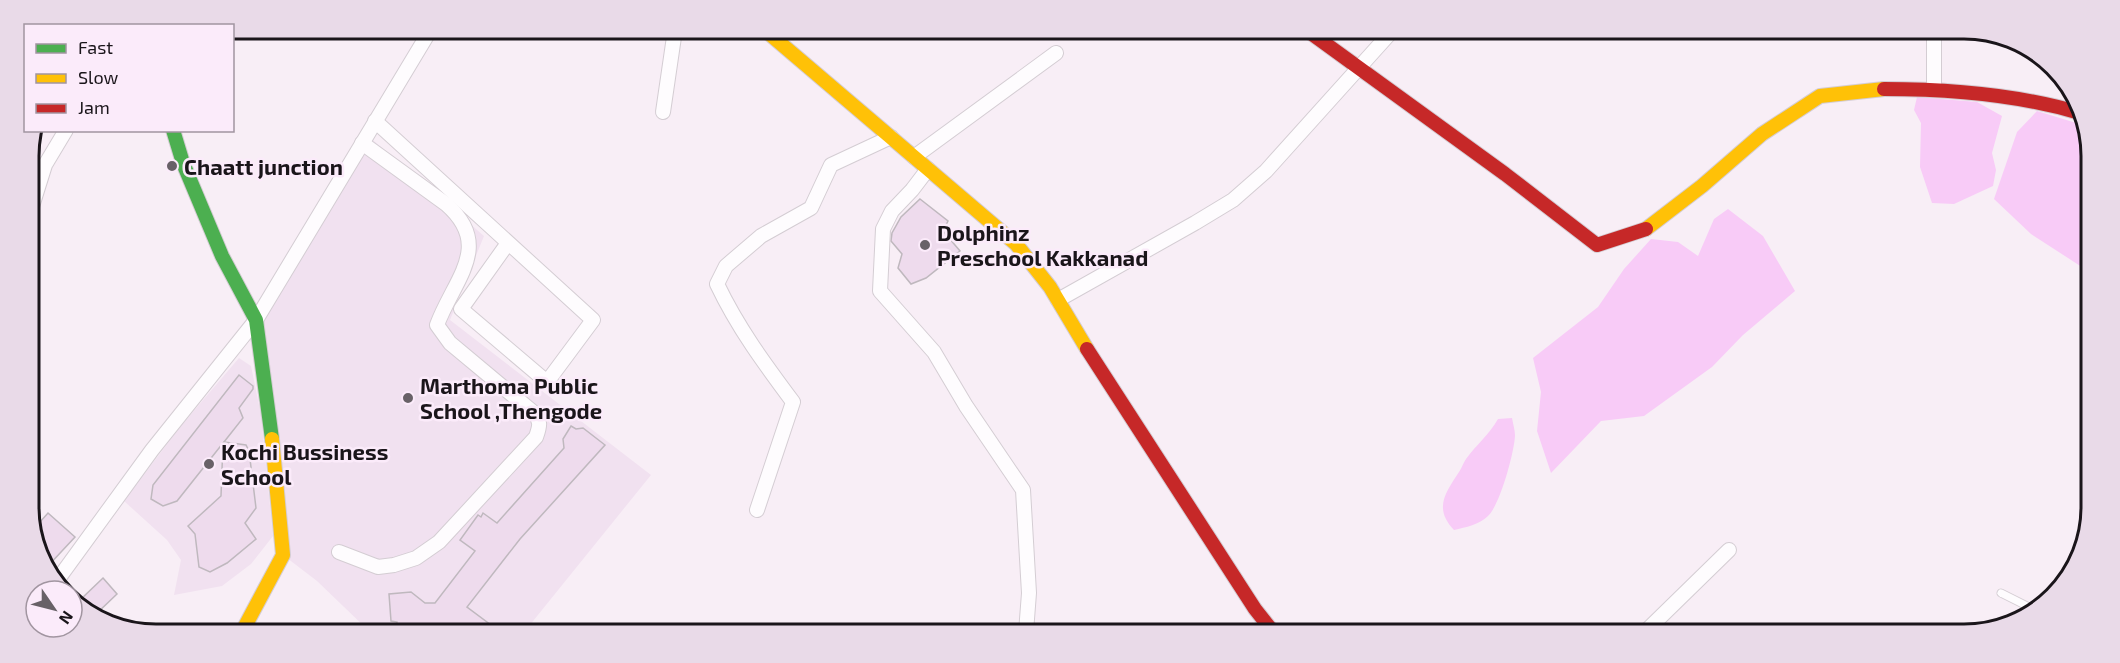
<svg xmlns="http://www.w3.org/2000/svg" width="2120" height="663" viewBox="0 0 2120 663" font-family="'Exo 2',sans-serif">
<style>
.built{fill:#f1e1f0}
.water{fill:#f8cbf7}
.building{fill:#eedbed;stroke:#bfb8be;stroke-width:1.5}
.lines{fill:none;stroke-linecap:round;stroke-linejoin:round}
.lane-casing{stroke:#d4cdd3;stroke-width:9}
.street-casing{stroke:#d4cdd3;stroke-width:16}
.fast-casing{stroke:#d4cdd3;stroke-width:16}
.slow-casing{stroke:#d4cdd3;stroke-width:16}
.jam-casing{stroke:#d4cdd3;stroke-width:16}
.lane{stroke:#fefcfe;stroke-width:7}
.street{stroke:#fefcfe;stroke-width:14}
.fast{stroke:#4caf50;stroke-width:14}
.slow{stroke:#ffc107;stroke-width:14}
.jam{stroke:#c62828;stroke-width:14}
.poi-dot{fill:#686167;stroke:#fbebfa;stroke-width:2}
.labels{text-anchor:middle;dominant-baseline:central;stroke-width:5;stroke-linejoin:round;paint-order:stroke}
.poi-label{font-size:22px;font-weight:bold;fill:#1a151a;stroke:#fbebfa;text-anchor:start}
.rim{fill:none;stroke:#1a151a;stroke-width:3}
</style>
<rect width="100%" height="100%" fill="#f8eef6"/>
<g class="built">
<path d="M367,135L484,236L450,320L651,475L525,631H369L317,581L283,555L256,320Z"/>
<path d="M239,358L251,366L261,415L273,536L251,564L222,586L174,595L181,560L167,540L124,501L180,427Z"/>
</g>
<g class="water">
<path d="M1917,97L1977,102L2002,116L1992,153L1996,170L1993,186L1954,204L1932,203L1920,167L1921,123L1914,110Z"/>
<path d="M2037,111L2086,126L2089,131L2088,271L2031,234L1994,199L2017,132Z"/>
<path d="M1728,209L1763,236L1795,291L1743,335L1712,367L1644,416L1601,421L1551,473L1537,431L1541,392L1533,358L1598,307L1624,269L1651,239L1678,242L1698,256L1714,219Z"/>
<path d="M1512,418C1513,424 1515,430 1515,436C1514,453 1500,505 1488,516C1479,525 1466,527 1454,530C1433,508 1446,492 1459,472C1462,468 1463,463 1466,459C1476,445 1489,435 1498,419Z"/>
</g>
<g class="building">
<path d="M920,199L948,221L943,231L960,251L926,278L911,284L898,268L902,254L891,241L892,233L901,217Z"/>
<path d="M239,375L253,386V389L239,408L243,418L224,442L246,445L249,451L256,508L245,523L256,539L227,563L210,572L199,567L195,534L188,526L221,496L223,443L177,501L163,506L151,499L153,485Z"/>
<path d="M571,426L576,429L583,428L605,445L520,539L467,607L499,631H402L396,627L397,622L391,621L389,594L411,592L425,603H435L475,551L460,540L478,515L481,517L483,513L497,523L564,448L563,439Z"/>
<path d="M48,513L75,537L48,566L31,532Z"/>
<path d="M103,578L117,594L96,614L78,602Z"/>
</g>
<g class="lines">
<defs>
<path id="lane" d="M2001,593L2033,609"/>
<g id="street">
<path d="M1934,33V89"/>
<path d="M663,112L675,30"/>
<path d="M375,121L593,320L547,382L461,309L508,243"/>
<path d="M914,157L1056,53"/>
<path d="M928,169L912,190L892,211L883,229L880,291L934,352L966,406L1023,490L1029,593L1026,632"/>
<path d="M29,216L45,165L66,130"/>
<path d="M1058,300L1195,223L1233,200L1266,171L1392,31"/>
<path d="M757,510L793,402C764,363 738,328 717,284L726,266L761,236L811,208L831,165L891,137"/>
<path d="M339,552L378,567L394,565L416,558L439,542L536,437C540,426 541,421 534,413L450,343L437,325C454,279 494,246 446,204L362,143"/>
<path d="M56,582L152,450L256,320L431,29"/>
<path d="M1643,634L1729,550"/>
</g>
<path id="fast" d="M173,130L183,163L222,256L256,320L272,439"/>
<g id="slow">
<path d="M765,30L1016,244L1050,287L1087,349"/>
<path d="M1646,229L1702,186L1762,134L1820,96L1884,89"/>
<path d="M243,630L283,555L272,439"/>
</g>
<g id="jam">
<path d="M1308,31L1505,174L1597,245L1646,229"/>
<path d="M1884,89C1950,89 2016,94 2080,113"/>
<path d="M1087,349L1255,609L1274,633"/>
</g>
</defs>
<use href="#lane" class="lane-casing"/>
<use href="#street" class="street-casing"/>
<use href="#fast" class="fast-casing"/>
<use href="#slow" class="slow-casing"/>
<use href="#jam" class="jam-casing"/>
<use href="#lane" class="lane"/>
<use href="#street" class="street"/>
<use href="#fast" class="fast"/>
<use href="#slow" class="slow"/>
<use href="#jam" class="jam"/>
</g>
<g class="poi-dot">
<circle cx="172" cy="166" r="6"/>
<circle cx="925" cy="245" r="6"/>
<circle cx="408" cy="398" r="6"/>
<circle cx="209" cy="464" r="6"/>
</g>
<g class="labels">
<g class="poi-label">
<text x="184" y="166">Chaatt junction</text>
<text x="937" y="232">Dolphinz<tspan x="937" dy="25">Preschool Kakkanad</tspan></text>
<text x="420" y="385">Marthoma Public<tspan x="420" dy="25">School ,Thengode</tspan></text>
<text x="221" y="451">Kochi Bussiness<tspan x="221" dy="25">School</tspan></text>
</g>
</g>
<path d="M0 0H2120V663H0ZM156 39H1964A117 117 0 0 1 2081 156V507A117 117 0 0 1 1964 624H156A117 117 0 0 1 39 507V156A117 117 0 0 1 156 39Z" fill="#e9dae8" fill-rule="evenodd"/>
<path class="rim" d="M156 39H1964A117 117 0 0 1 2081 156V507A117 117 0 0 1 1964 624H156A117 117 0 0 1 39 507V156A117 117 0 0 1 156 39Z"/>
<rect x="24" y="24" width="210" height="108" fill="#fbebfa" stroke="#a195a0" stroke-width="1.5"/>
<rect x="36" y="44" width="30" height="9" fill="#4caf50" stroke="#a195a0" stroke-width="1.5"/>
<text x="78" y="54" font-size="18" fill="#1a151a">Fast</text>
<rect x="36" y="74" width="30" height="9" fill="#ffc107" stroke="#a195a0" stroke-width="1.5"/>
<text x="78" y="84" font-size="18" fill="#1a151a">Slow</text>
<rect x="36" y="104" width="30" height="9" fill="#c62828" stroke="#a195a0" stroke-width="1.5"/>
<text x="78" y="114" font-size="18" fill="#1a151a">Jam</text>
<g transform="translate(54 609) rotate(125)"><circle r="28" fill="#fbebfa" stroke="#a195a0" stroke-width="1.5"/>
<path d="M0-4.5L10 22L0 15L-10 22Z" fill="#686167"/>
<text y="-9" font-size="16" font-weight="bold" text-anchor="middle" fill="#1a151a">N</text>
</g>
</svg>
